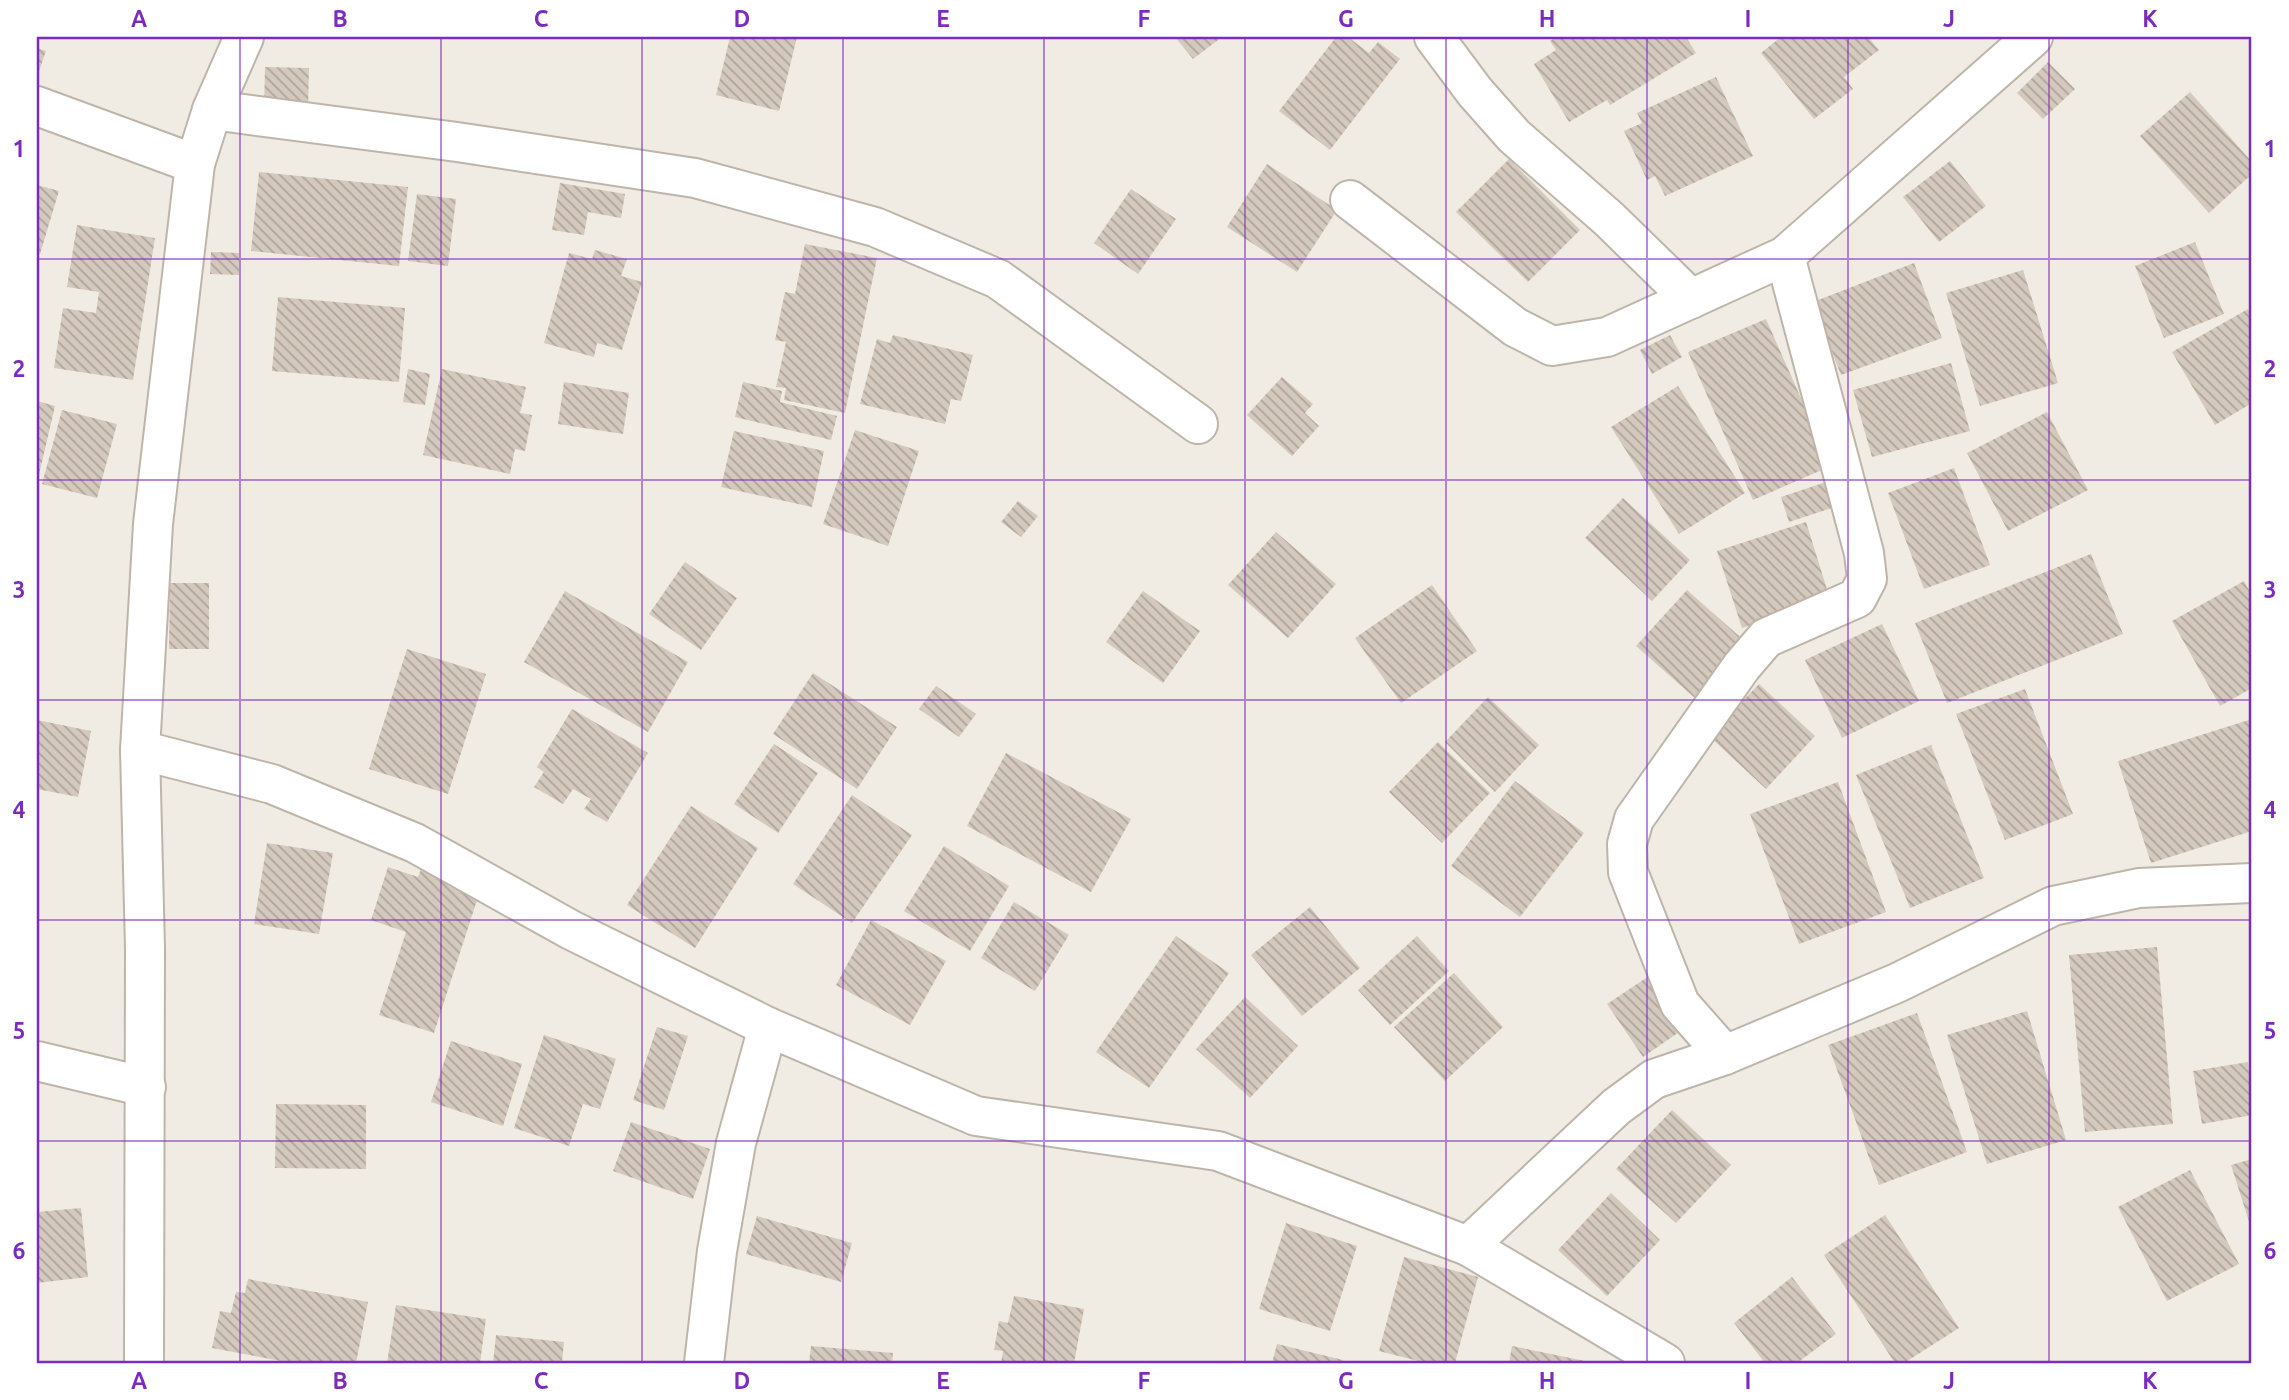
<svg xmlns="http://www.w3.org/2000/svg" width="2289" height="1400" viewBox="0 0 2289 1400" font-family="Ubuntu,sans-serif">
<style>
.building{fill:url(#building-back-hatch)}
.lines{fill:none;stroke-linecap:round;stroke-linejoin:round}
.minor-casing{stroke:#beb5aa;stroke-width:42}
.minor{stroke:#fff;stroke-width:38}
.grid{fill:none;stroke:#7b2cbf;stroke-width:2;stroke-opacity:0.55}
.neatline{fill:none;stroke:#7b2cbf;stroke-width:2.5}
.grid-label{font-size:23px;text-anchor:middle;font-weight:bold;fill:#7b2cbf}
</style>
<defs>
<pattern id="building-back-hatch" width="6" height="6" patternUnits="userSpaceOnUse" patternTransform="scale(1.75)"><rect width="6" height="6" fill="#d4c9bc"/><path d="M-1 5l2 2M0 0l6 6M5-1l2 2" fill="none" stroke="#aea49a"/></pattern>
</defs>
<rect width="100%" height="100%" fill="#f1ece3"/>
<g class="building">
<path d="M730,37H797L779,111L716,95Z"/>
<path d="M1175,37H1222L1193,59Z"/>
<path d="M1336,37H1348L1369,53L1378,42L1400,59L1330,150L1279,111Z"/>
<path d="M1556,37H1686L1696,53L1610,105L1607,100L1569,122L1534,64L1556,50L1550,41Z"/>
<path d="M1781,37H1868L1879,50L1844,77L1853,89L1814,119L1761,53Z"/>
<path d="M37,48L46,51L37,77Z"/>
<path d="M2048,62L2075,89L2043,119L2017,93Z"/>
<path d="M265,67L309,68L308,111L264,109Z"/>
<path d="M1716,77L1753,156L1665,196L1655,176L1647,180L1624,131L1642,123L1637,113Z"/>
<path d="M2190,92L2252,162V174L2209,213L2140,136Z"/>
<path d="M1509,159L1580,230L1528,282L1456,212Z"/>
<path d="M1950,161L1986,206L1939,242L1903,197Z"/>
<path d="M1267,164L1337,210L1297,272L1227,227Z"/>
<path d="M259,172L408,187L399,266L251,251Z"/>
<path d="M560,183L625,194L621,218L588,212L584,235L552,230Z"/>
<path d="M37,185L59,191L40,254L37,253Z"/>
<path d="M1131,189L1176,219L1138,274L1094,243Z"/>
<path d="M417,194L456,199L448,266L408,261Z"/>
<path d="M77,225L155,238L133,380L54,368L63,308L96,313L99,292L67,287Z"/>
<path d="M2195,242L2224,314L2164,338L2135,266Z"/>
<path d="M805,244L877,258L845,413L784,400L786,388L776,387L786,342L775,340L785,292L795,294Z"/>
<path d="M595,250L627,259L621,276L642,282L622,350L597,343L594,357L544,343L569,253L592,259Z"/>
<path d="M211,252L239,253V275L210,274Z"/>
<path d="M1914,263L1942,338L1841,375L1813,302Z"/>
<path d="M2023,270L2058,383L1980,406L1946,293Z"/>
<path d="M278,297L405,308L399,382L272,371Z"/>
<path d="M2248,309L2252,317V403L2215,425L2172,352Z"/>
<path d="M1766,319L1831,466L1753,500L1688,352Z"/>
<path d="M893,335L973,355L961,401L951,399L945,424L860,404L877,339L890,343Z"/>
<path d="M1670,335L1682,357L1652,374L1640,350Z"/>
<path d="M1951,363L1970,431L1872,457L1853,390Z"/>
<path d="M408,369L430,374L425,405L403,402Z"/>
<path d="M442,369L526,387L520,413L532,415L525,451L515,449L510,474L423,455Z"/>
<path d="M1282,377L1313,404L1305,413L1319,426L1292,456L1247,415Z"/>
<path d="M564,382L629,393L623,434L558,424Z"/>
<path d="M743,382L782,391L780,402L837,416L831,440L735,417Z"/>
<path d="M1678,386L1745,493L1679,534L1611,427Z"/>
<path d="M37,401L55,406L38,479H37Z"/>
<path d="M62,410L117,424L97,498L42,484Z"/>
<path d="M2047,412L2088,490L2008,531L1967,453Z"/>
<path d="M855,430L919,451L888,546L823,524Z"/>
<path d="M734,431L824,451L812,507L721,487Z"/>
<path d="M1954,468L1990,565L1924,589L1888,493Z"/>
<path d="M1835,479L1844,504L1789,522L1781,497Z"/>
<path d="M1623,498L1690,560L1652,601L1585,538Z"/>
<path d="M1018,501L1038,516L1021,537L1001,522Z"/>
<path d="M1806,522L1830,599L1742,628L1717,551Z"/>
<path d="M1276,532L1336,584L1288,638L1228,585Z"/>
<path d="M2091,554L2123,634L1947,703L1915,623Z"/>
<path d="M685,562L737,598L701,650L649,614Z"/>
<path d="M2244,581L2252,596V688L2220,706L2172,621Z"/>
<path d="M170,583H209V649H169Z"/>
<path d="M1432,585L1477,651L1401,703L1355,638Z"/>
<path d="M1687,590L1747,643L1696,699L1636,646Z"/>
<path d="M565,591L688,662L648,732L524,662Z"/>
<path d="M1143,591L1200,631L1163,683L1106,642Z"/>
<path d="M1882,624L1919,701L1842,738L1805,660Z"/>
<path d="M407,649L486,674L448,794L369,769Z"/>
<path d="M813,673L897,727L857,789L773,734Z"/>
<path d="M1759,684L1815,736L1766,789L1709,736Z"/>
<path d="M936,686L976,714L959,737L919,709Z"/>
<path d="M2025,689L2073,814L2005,840L1956,714Z"/>
<path d="M1488,697L1539,745L1495,792L1445,742Z"/>
<path d="M572,709L648,753L607,822L584,809L591,799L573,789L563,804L534,787L544,772L537,767Z"/>
<path d="M2252,719V831L2151,863L2118,761Z"/>
<path d="M37,720L91,731L78,797L37,789Z"/>
<path d="M1438,742L1490,793L1442,843L1389,792Z"/>
<path d="M774,744L818,773L778,833L734,804Z"/>
<path d="M1931,745L1984,878L1910,908L1856,775Z"/>
<path d="M1006,753L1131,819L1091,892L967,826Z"/>
<path d="M1515,781L1584,833L1520,917L1451,866Z"/>
<path d="M1838,782L1886,912L1799,944L1750,814Z"/>
<path d="M852,795L912,835L852,923L793,884Z"/>
<path d="M691,806L758,848L695,948L627,905Z"/>
<path d="M267,843L333,853L319,934L254,924Z"/>
<path d="M944,846L1009,886L970,951L904,911Z"/>
<path d="M388,867L418,877L422,867L451,877L448,886L478,897L434,1033L379,1015L406,932L371,920Z"/>
<path d="M1014,902L1069,935L1035,991L981,958Z"/>
<path d="M1310,907L1360,968L1302,1016L1251,955Z"/>
<path d="M871,920L946,961L910,1025L836,985Z"/>
<path d="M1176,936L1229,973L1149,1088L1096,1052Z"/>
<path d="M1417,936L1449,971L1390,1025L1358,990Z"/>
<path d="M2157,947L2173,1124L2085,1132L2069,955Z"/>
<path d="M1454,973L1503,1027L1445,1081L1394,1027Z"/>
<path d="M1649,976L1685,1028L1643,1057L1607,1004Z"/>
<path d="M1245,997L1298,1046L1250,1098L1196,1049Z"/>
<path d="M2027,1011L2066,1140L1987,1164L1947,1035Z"/>
<path d="M1917,1013L1967,1152L1879,1185L1828,1045Z"/>
<path d="M657,1027L688,1036L664,1110L633,1100Z"/>
<path d="M544,1035L616,1059L600,1109L583,1104L569,1146L514,1128Z"/>
<path d="M451,1041L522,1064L503,1126L431,1102Z"/>
<path d="M2248,1062L2252,1115L2202,1124L2193,1071Z"/>
<path d="M276,1104L366,1105V1169L275,1168Z"/>
<path d="M1672,1110L1731,1165L1676,1223L1616,1169Z"/>
<path d="M631,1122L710,1149L693,1199L613,1171Z"/>
<path d="M2252,1159V1231L2231,1165Z"/>
<path d="M2190,1170L2239,1264L2167,1301L2118,1207Z"/>
<path d="M1611,1193L1660,1240L1607,1296L1558,1250Z"/>
<path d="M81,1208L88,1277L37,1283V1212Z"/>
<path d="M1885,1215L1959,1328L1904,1363H1895L1824,1255Z"/>
<path d="M757,1216L852,1243L841,1282L746,1254Z"/>
<path d="M1286,1223L1357,1246L1330,1331L1259,1309Z"/>
<path d="M1404,1257L1478,1277L1455,1363H1426L1379,1351Z"/>
<path d="M1792,1277L1836,1334L1797,1363H1765L1734,1323Z"/>
<path d="M248,1279L368,1302L356,1363H292L212,1348L220,1311L231,1313L236,1292L245,1293Z"/>
<path d="M1014,1296L1084,1309L1074,1363H1001L1003,1351L994,1350L999,1321L1008,1323Z"/>
<path d="M396,1305L486,1319L480,1363H387Z"/>
<path d="M496,1335L564,1342L562,1363H493Z"/>
<path d="M1277,1344L1343,1360L1342,1363H1272Z"/>
<path d="M811,1346L893,1353L892,1363H809Z"/>
<path d="M1512,1346L1590,1362V1363H1509Z"/>
</g>
<g class="lines">
<defs>
<g id="minor">
<path d="M1434,37L1475,92L1514,136L1609,219L1691,299"/>
<path d="M37,106L195,164"/>
<path d="M212,110L457,142L695,178L875,227L998,279L1198,424"/>
<path d="M1350,200L1515,327L1552,346L1607,337L1785,256L2033,37"/>
<path d="M140,750L272,784L415,843L571,930L768,1027L976,1116L1218,1151L1468,1246L1665,1363"/>
<path d="M1725,1055L1680,1004L1628,872L1627,844L1634,819L1742,666L1766,638L1857,598L1867,579L1864,553L1785,256"/>
<path d="M37,1061L146,1087"/>
<path d="M1468,1246L1616,1107L1654,1079L1725,1055L1897,983L2053,906L2139,888L2252,883"/>
<path d="M144,1363L145,948L140,750L153,524L195,164L212,110L244,37"/>
<path d="M704,1363L717,1251L736,1143L768,1027"/>
</g>
</defs>
<use href="#minor" class="minor-casing"/>
<use href="#minor" class="minor"/>
</g>
<path class="grid" d="M240,37V1363M441,37V1363M642,37V1363M843,37V1363M1044,37V1363M1245,37V1363M1446,37V1363M1647,37V1363M1848,37V1363M2049,37V1363M37,259H2252M37,480H2252M37,700H2252M37,920H2252M37,1141H2252"/>
<rect width="2289" height="1400" fill="none" stroke="#ffffff" stroke-width="77"/>
<rect x="38" y="38" width="2212" height="1324" class="neatline"/>
<g class="grid-label">
<text x="139" y="27">A</text>
<text x="340" y="27">B</text>
<text x="541" y="27">C</text>
<text x="742" y="27">D</text>
<text x="943" y="27">E</text>
<text x="1144" y="27">F</text>
<text x="1346" y="27">G</text>
<text x="1547" y="27">H</text>
<text x="1748" y="27">I</text>
<text x="1949" y="27">J</text>
<text x="2150" y="27">K</text>
<text x="19" y="157">1</text>
<text x="2270" y="157">1</text>
<text x="19" y="377">2</text>
<text x="2270" y="377">2</text>
<text x="19" y="598">3</text>
<text x="2270" y="598">3</text>
<text x="19" y="818">4</text>
<text x="2270" y="818">4</text>
<text x="19" y="1039">5</text>
<text x="2270" y="1039">5</text>
<text x="19" y="1259">6</text>
<text x="2270" y="1259">6</text>
<text x="139" y="1389">A</text>
<text x="340" y="1389">B</text>
<text x="541" y="1389">C</text>
<text x="742" y="1389">D</text>
<text x="943" y="1389">E</text>
<text x="1144" y="1389">F</text>
<text x="1346" y="1389">G</text>
<text x="1547" y="1389">H</text>
<text x="1748" y="1389">I</text>
<text x="1949" y="1389">J</text>
<text x="2150" y="1389">K</text>
</g>
</svg>
